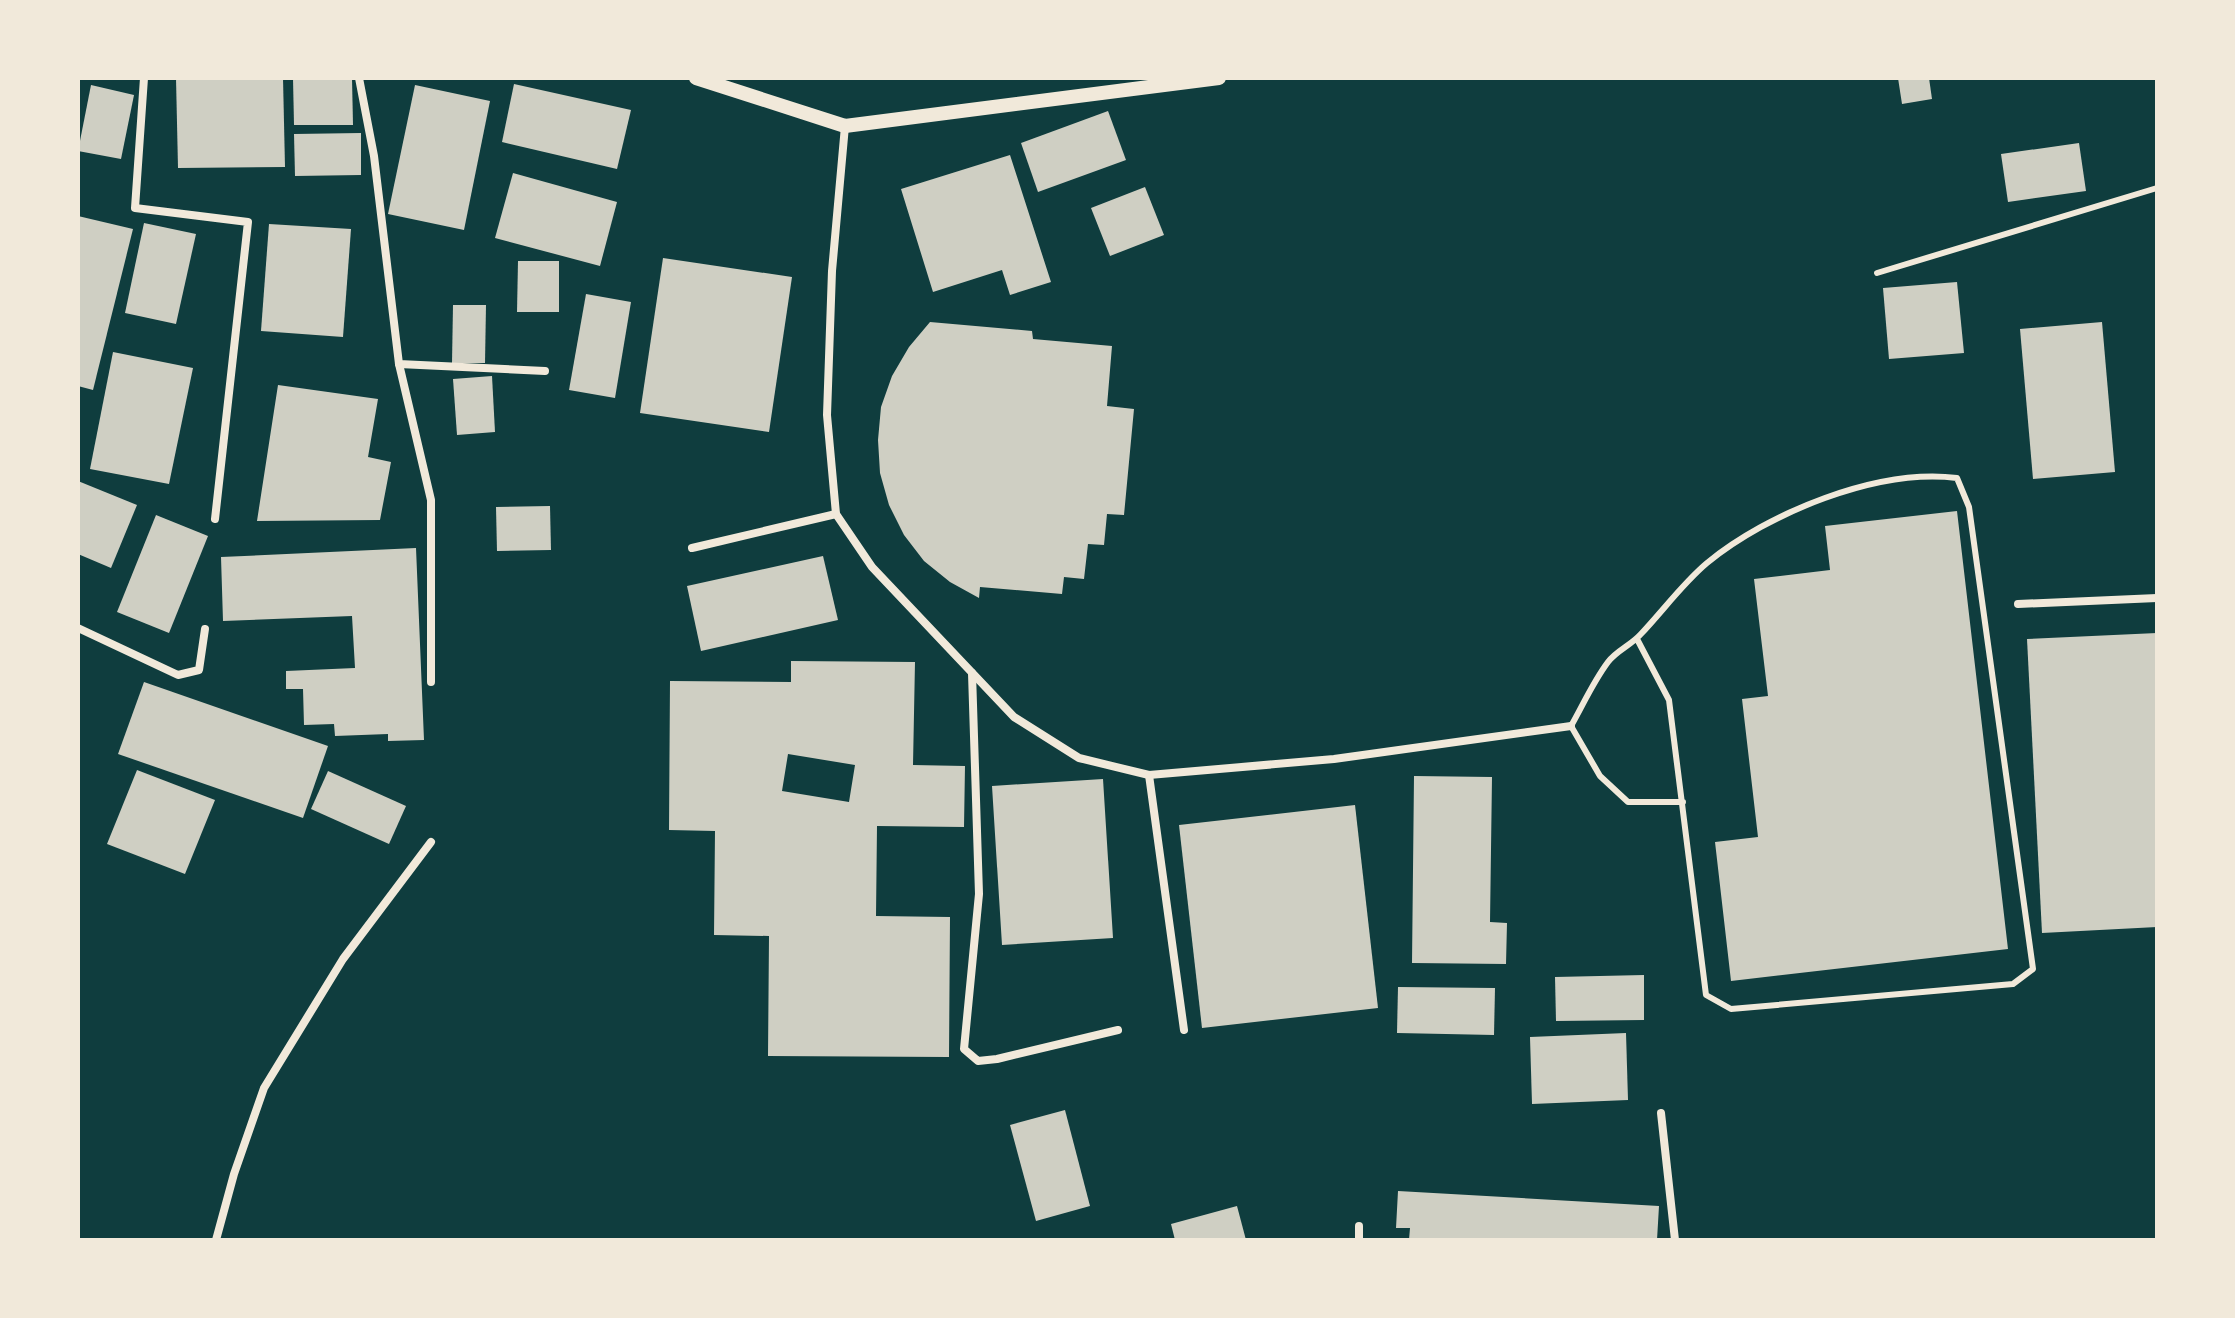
<svg xmlns="http://www.w3.org/2000/svg" width="2235" height="1318" viewBox="0 0 2235 1318" font-family="'Fira Sans Condensed',sans-serif">
<style>
.building{fill:#cfcfc3;fill-rule:evenodd}
.lines{fill:none;stroke-linecap:round;stroke-linejoin:round}
.service{stroke:#f1e9da;stroke-width:6}
.minor{stroke:#f1e9da;stroke-width:8}
.tertiary{stroke:#f1e9da;stroke-width:14}
</style>
<rect width="100%" height="100%" fill="#0f3d3e"/>
<g class="building">
<path d="M176,78H283L285,167L178,168Z"/>
<path d="M293,78H352L353,125H294Z"/>
<path d="M1898,78H1929L1932,99L1902,104Z"/>
<path d="M514,84L631,110L617,169L502,142Z"/>
<path d="M91,85L134,95L121,159L78,151Z"/>
<path d="M415,85L490,101L464,230L388,214Z"/>
<path d="M1108,111L1126,160L1038,192L1021,143Z"/>
<path d="M361,133V175L295,176L294,134Z"/>
<path d="M2079,143L2086,191L2008,202L2001,154Z"/>
<path d="M1010,155L1051,282L1010,295L1002,270L933,292L901,189Z"/>
<path d="M513,173L617,202L600,266L495,238Z"/>
<path d="M1145,187L1164,235L1110,256L1091,208Z"/>
<path d="M78,216L133,229L93,390L78,386Z"/>
<path d="M144,223L196,234L176,324L125,313Z"/>
<path d="M269,224L351,229L343,337L261,331Z"/>
<path d="M663,258L792,277L769,432L640,413Z"/>
<path d="M518,261H559V312H517Z"/>
<path d="M1957,282L1964,353L1889,359L1883,288Z"/>
<path d="M586,294L631,302L615,398L569,390Z"/>
<path d="M453,305H486L485,363H452Z"/>
<path d="M930,322L1032,331L1033,339L1112,346L1107,406L1134,409L1124,515L1107,514L1104,545L1088,544L1084,579L1064,577L1062,594L980,587L979,598L950,582L924,561L904,535L889,505L880,473L878,440L881,407L892,376L909,347Z"/>
<path d="M2102,322L2115,472L2033,479L2020,329Z"/>
<path d="M113,352L193,368L169,484L90,469Z"/>
<path d="M492,376L495,432L457,435L453,379Z"/>
<path d="M278,385L378,399L368,457L391,462L380,520L257,521Z"/>
<path d="M78,481L137,505L111,568L78,554Z"/>
<path d="M550,506L551,550L497,551L496,507Z"/>
<path d="M1957,511L2008,949L1731,981L1715,842L1758,837L1742,699L1768,696L1754,579L1830,570L1825,526Z"/>
<path d="M156,515L208,536L169,633L117,612Z"/>
<path d="M416,548L424,740L388,741V734L335,736L334,724L304,725L303,689H286V671L355,668L352,616L223,621L221,557Z"/>
<path d="M823,556L838,620L701,651L687,586Z"/>
<path d="M2157,633V927L2042,933L2027,639Z"/>
<path d="M791,661L915,662L913,765L965,766L964,827L877,826L876,916L950,917L949,1057L768,1056L769,936L714,935L715,831L669,830L670,681L791,682ZM788,754L855,765L849,802L782,791Z"/>
<path d="M144,682L328,746L303,818L118,754Z"/>
<path d="M137,770L215,800L185,874L107,844Z"/>
<path d="M328,771L406,806L389,844L311,809Z"/>
<path d="M1414,776L1492,777L1490,922L1507,923L1506,964L1412,963Z"/>
<path d="M1103,779L1113,938L1002,945L992,786Z"/>
<path d="M1355,805L1378,1008L1202,1028L1179,825Z"/>
<path d="M1644,975V1020L1556,1021L1555,977Z"/>
<path d="M1398,987L1495,988L1494,1035L1397,1033Z"/>
<path d="M1626,1033L1628,1100L1532,1104L1530,1037Z"/>
<path d="M1065,1110L1090,1206L1036,1221L1010,1125Z"/>
<path d="M1398,1191L1659,1206L1657,1240H1409L1410,1228H1396Z"/>
<path d="M1237,1206L1246,1240H1175L1171,1224Z"/>
</g>
<g class="lines">
<g class="service">
<path d="M1877,273L2157,188"/>
<path d="M1637,639L1669,700L1706,995L1731,1009L2013,984L2033,969L1969,507L1957,478C1877,468 1768,513 1707,563C1683,583 1662,612 1640,635C1631,645 1616,651 1608,662C1593,682 1583,705 1571,726L1600,776L1628,802H1683"/>
</g>
<g class="minor">
<path d="M144,78L135,208L248,222L215,519"/>
<path d="M359,78L374,156L399,364L545,371"/>
<path d="M845,126L832,271L827,415L836,514L872,567L1014,717L1079,758L1149,775L1334,759L1571,726"/>
<path d="M399,364L431,500V682"/>
<path d="M692,548L836,514"/>
<path d="M2018,604L2157,598"/>
<path d="M78,628L178,675L199,670L205,629"/>
<path d="M972,673L979,894L964,1049L978,1061L997,1059L1118,1030"/>
<path d="M1149,775L1184,1030"/>
<path d="M1661,1113L1675,1240"/>
<path d="M216,1240L234,1174L264,1088L343,959L431,842"/>
<path d="M1359,1240V1226"/>
</g>
<path class="tertiary" d="M696,78L845,126L1219,78"/>
</g>
<rect width="2235" height="1318" fill="none" stroke="#f1e9da" stroke-width="160"/>
</svg>
